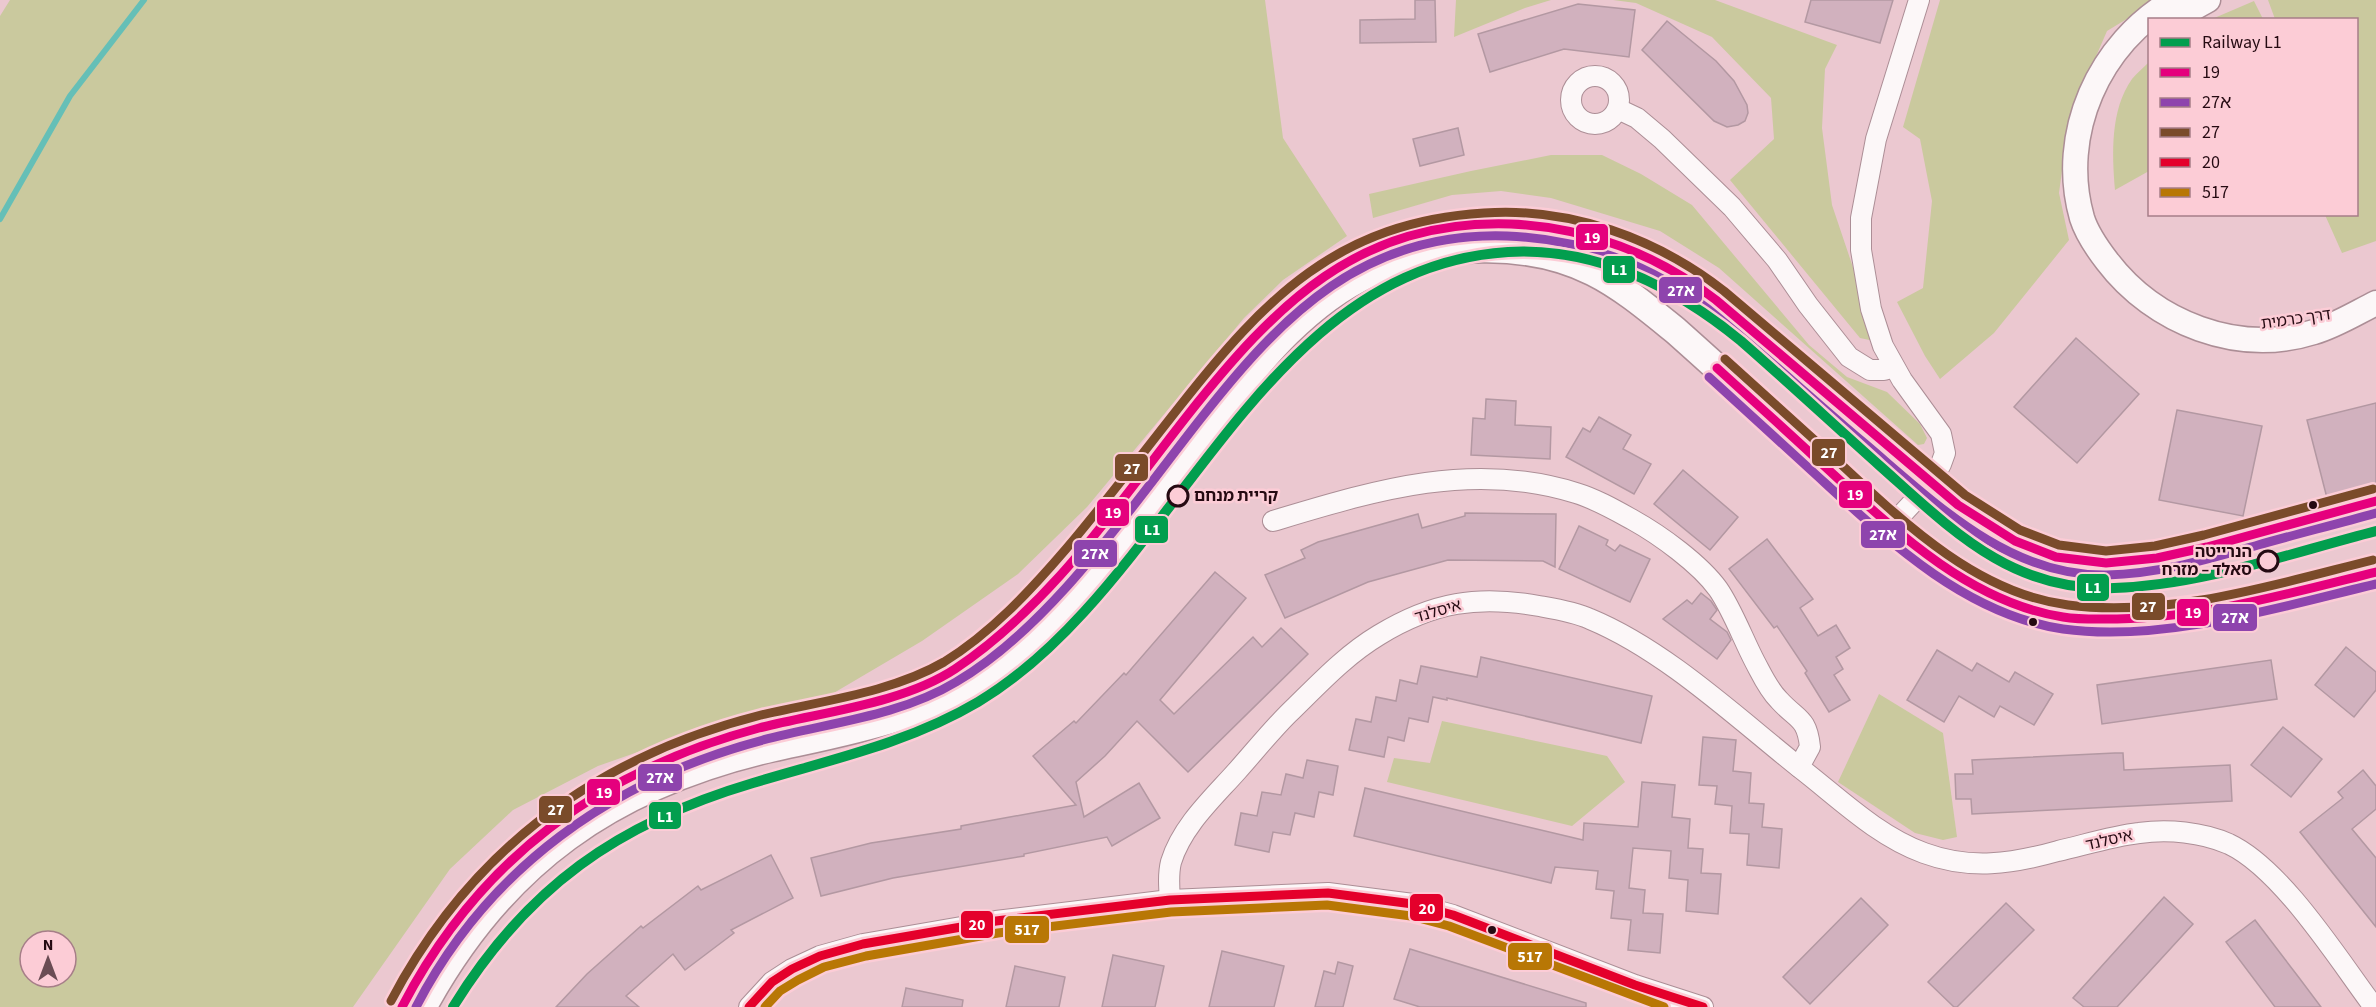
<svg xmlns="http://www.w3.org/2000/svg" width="2376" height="1007" viewBox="0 0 2376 1007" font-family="'Source Sans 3','Noto Sans Hebrew',sans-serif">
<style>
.green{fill:#cac99e;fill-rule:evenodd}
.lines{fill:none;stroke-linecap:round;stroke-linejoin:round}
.stream{stroke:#65bfb7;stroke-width:6}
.building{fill:#d1b1be;stroke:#b398a2;stroke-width:1.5}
.minor-casing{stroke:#ac8e96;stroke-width:22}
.tertiary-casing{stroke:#ac8e96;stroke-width:27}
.secondary-casing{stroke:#ac8e96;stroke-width:30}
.minor{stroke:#fcf7f8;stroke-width:20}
.tertiary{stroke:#fcf7f8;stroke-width:24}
.secondary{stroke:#fcf7f8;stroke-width:27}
.bus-1-casing{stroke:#fcccd6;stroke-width:14}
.bus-2-casing{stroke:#fcccd6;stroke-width:14}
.bus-3-casing{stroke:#fcccd6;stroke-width:14}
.bus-4-casing{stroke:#fcccd6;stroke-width:14}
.bus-5-casing{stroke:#fcccd6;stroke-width:14}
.bus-1{stroke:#e5007d;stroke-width:9}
.bus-2{stroke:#8e44ad;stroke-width:9}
.bus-3{stroke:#7a4b2a;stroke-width:9}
.bus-4{stroke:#e4002b;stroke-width:9}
.bus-5{stroke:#b87705;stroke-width:9}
.rail-1-casing{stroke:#fcccd6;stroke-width:15}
.rail-1{stroke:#029e4e;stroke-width:10}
.stop-dot{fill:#fcccd6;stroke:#250a12;stroke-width:3}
.bus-dot{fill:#250a12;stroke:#fcccd6;stroke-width:2}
.labels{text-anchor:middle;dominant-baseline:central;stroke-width:5;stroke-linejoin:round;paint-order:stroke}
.street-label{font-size:16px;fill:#250a12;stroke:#fcccd6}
.stop-label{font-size:16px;font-weight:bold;fill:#250a12;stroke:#fcccd6;text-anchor:start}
.line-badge{stroke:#fcccd6;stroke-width:2}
.badge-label{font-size:16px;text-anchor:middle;font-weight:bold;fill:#fff}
</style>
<rect width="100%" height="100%" fill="#ebc8d0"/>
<g class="green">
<path d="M10,0H1265L1283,138L1347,236L1283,280L1244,318L1087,507L1018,574L922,641L832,694L692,733L598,766L513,810L450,869L353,1007H0V16ZM30,941H66V977H30Z"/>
<path d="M1456,0H1551L1525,8L1454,37Z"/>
<path d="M1613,0H1715L1837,45L1825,69L1822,128L1832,205L1865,303L1874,341L1860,338L1730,180L1774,139L1771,98L1712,37L1636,3Z"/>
<path d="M1940,0H2158L2107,31L2069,119L2059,193L2069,240L1994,333L1940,379L1925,356L1897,302L1923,288L1932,201L1920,139L1903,127Z"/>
<path d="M2268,0H2376V241L2342,253L2325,215L2356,214V20L2275,19Z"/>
<path d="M2254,1L2263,19H2212Z"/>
<path d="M2149,62V171L2115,190C2112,154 2110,110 2132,79C2137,73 2144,67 2149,62Z"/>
<path d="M1551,155H1602L1641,174L1692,205L1809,345L1847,377L1887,392L1920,424L1927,438L1924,444L1918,445L1719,268L1660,231L1551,198L1501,191L1452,195L1373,218L1369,194L1471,171Z"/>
<path d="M1879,694L1943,733L1957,837L1943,840L1915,833L1838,782Z"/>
<path d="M1442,721L1607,756L1625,782L1572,826L1387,782L1394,758L1430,763Z"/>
</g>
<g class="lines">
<path class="stream" d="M0,219L70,96L144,0"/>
</g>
<g class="building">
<path d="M1415,0H1435L1436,42L1360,43V20L1415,19Z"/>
<path d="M1811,0H1893L1880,43L1805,22Z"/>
<path d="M1578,4L1635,10L1629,57L1564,49L1490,72L1478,34Z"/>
<path d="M1667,21L1716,61L1734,81L1747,105L1748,113L1745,121L1738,125L1727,127L1714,121L1642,50Z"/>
<path d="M1458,128L1464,155L1420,166L1413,139Z"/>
<path d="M2076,338L2139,394L2077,463L2014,407Z"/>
<path d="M1486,399L1516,401L1515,425L1551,427L1550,459L1471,455L1473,418L1485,419Z"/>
<path d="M2376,403V486L2327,498L2307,420Z"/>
<path d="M2177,410L2262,426L2243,516L2159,500Z"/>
<path d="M1599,417L1631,435L1623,449L1651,464L1634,494L1566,457L1583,428L1590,432Z"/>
<path d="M1683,470L1738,517L1710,550L1654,504Z"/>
<path d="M1465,513L1556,514L1555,567L1543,561L1448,560L1368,582L1285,618L1265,575L1305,558L1301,550L1318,542L1418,514L1422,528L1465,516Z"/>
<path d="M1579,526L1608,540L1606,545L1615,551L1620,545L1650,559L1630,602L1559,569Z"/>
<path d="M1767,539L1813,599L1800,608L1818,636L1836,625L1850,648L1836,657L1843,669L1834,675L1850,700L1829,712L1805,673L1807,671L1777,626L1774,628L1729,569Z"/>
<path d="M1215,572L1246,598L1160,700L1174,714L1253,637L1262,647L1281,628L1308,654L1188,772L1137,721L1105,756L1076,782L1084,817L1139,783L1160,818L1112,846L1107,837L1024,854V856L893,878L821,896L811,858L871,843L961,829V826L1076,805L1033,756L1074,721L1076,723L1124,673L1126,675Z"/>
<path d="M1701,593L1711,601L1717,610L1710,619L1727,632L1731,640L1717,659L1663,619L1687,600L1692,604Z"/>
<path d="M2346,647L2376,672V690L2354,717L2315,685Z"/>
<path d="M1937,650L1972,671L1977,663L2009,682L2015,672L2053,694L2034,725L2000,706L1994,717L1959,696L1944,722L1907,700Z"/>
<path d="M1481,657L1652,696L1641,743L1447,698V700L1433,697L1428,722L1409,718L1404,741L1388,737L1384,757L1349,750L1356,719L1371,722L1376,697L1396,701L1400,680L1417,684L1421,666L1477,677Z"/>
<path d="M2271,660L2277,699L2102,724L2097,685Z"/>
<path d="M2283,727L2322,759L2291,797L2251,765Z"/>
<path d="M1703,737L1736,740L1733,771L1751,773L1749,803L1764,804L1762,827L1782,829L1779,868L1747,865L1749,834L1730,833L1732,806L1715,804L1717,786L1699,785Z"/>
<path d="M2115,753H2123L2124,770L2230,765L2232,801L1972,814L1971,799H1956L1955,774H1973L1972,760Z"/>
<path d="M1307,760L1338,766L1333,795L1319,792L1314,817L1295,813L1290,835L1273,832L1269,852L1235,845L1241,813L1257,816L1262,792L1281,795L1286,774L1303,778Z"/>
<path d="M2363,770L2376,786V809L2352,829L2376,858V927L2300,832L2343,798L2338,792Z"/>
<path d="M1642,782L1675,785L1672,817L1690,819L1688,848L1703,849L1701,873L1721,874L1718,914L1686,911L1688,880L1669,878L1671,851L1633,848L1629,888L1645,890L1643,913L1663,914L1660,953L1628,950L1631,920L1611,918L1614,891L1596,889L1598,871L1555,867L1551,883L1354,836L1365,788L1583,840L1584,823L1638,827Z"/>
<path d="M771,855L793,898L731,930L734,933L685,970L673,954L626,996L639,1007H556L587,974L641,926L643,928L698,886L701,890Z"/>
<path d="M2164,897L2193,924L2117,1007H2084L2073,998Z"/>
<path d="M1861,898L1888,925L1810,1004L1783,977Z"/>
<path d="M2006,903L2034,930L1957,1007H1954L1928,982Z"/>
<path d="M2255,920L2300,979L2321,1007H2275L2226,942Z"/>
<path d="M1410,949L1586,1003V1007H1420L1394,999Z"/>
<path d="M1222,951L1284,966L1274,1007H1209Z"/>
<path d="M1113,955L1164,966L1155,1007H1102Z"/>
<path d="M1338,962L1353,966L1343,1007H1315L1324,971L1335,974Z"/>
<path d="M1015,966L1065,977L1059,1007H1006Z"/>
<path d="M906,988L963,1000L962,1007H902Z"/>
</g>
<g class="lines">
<defs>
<g id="minor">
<circle cx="1595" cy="100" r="24"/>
<path d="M1618,109L1637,118L1662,139L1732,207L1777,260L1808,305L1849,357L1870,370H1884L1894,367"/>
<path d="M1273,521C1373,491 1471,460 1576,493C1596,499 1615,510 1633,520C1660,535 1700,564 1718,589C1732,609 1743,639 1755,662C1762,675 1768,689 1779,700C1797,720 1807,717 1810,747L1799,767"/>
<path d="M1891,526L1931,483L1941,464L1945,453L1941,434L1902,380L1883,346L1871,309L1861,250V218L1876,139L1919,0"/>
<path d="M1170,900C1169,887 1168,874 1171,862C1182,826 1213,798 1237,771C1254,752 1270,732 1288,714C1317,686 1344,656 1379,635C1433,602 1478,595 1539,606C1556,609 1575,612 1590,619C1665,650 1736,717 1800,768C1839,798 1877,836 1924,853C1970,870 2012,864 2058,851C2084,845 2113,836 2139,833C2168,829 2202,832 2229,844C2282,869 2338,959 2374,1007"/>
<path d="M749,1007L772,982L792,969L820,956L863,944L996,921L1170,900L1328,893L1413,904L1453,915L1635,985L1703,1007"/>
</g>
<g id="tertiary">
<path d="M2174,0C2099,43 2058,134 2082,218C2087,234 2097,248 2107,261C2154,323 2238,356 2314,332C2335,326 2356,313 2376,303"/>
<path d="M2172,20L2208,0"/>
</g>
<g id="secondary">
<path d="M402,1007C412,988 422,968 434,950C511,836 628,761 760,728C816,714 871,706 923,684C933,680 944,676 953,670C1022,626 1071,563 1121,500C1157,454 1193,409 1229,363C1297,285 1360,237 1466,226C1552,216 1638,242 1707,293C1731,311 1753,333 1777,353C1820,389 1863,426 1907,463C1950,500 1999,542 2056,557C2121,574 2193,551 2256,533C2296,523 2336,512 2376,501"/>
<path d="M423,1007C502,862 612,785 772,748C849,731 927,718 993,671C1045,635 1084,583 1123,534C1155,493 1188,452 1221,410C1262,357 1308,302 1370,273C1437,243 1527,239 1593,272C1623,287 1650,310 1676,331C1722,372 1768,414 1814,456C1882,518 1964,599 2058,616C2073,619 2089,619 2104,619C2196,621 2286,593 2376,572"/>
</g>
</defs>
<use href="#minor" class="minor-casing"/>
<use href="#tertiary" class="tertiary-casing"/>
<use href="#secondary" class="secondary-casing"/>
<use href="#minor" class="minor"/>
<use href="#tertiary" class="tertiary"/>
<use href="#secondary" class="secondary"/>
<defs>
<g id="bus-1">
<path d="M1717,368C1752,400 1787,431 1821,463C1890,526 1967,602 2063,617C2081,620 2099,619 2117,619C2206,617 2291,593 2376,572"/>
<path d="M402,1007C479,859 599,771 759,728C821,712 902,704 955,669C1051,605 1117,505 1187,416C1275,305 1358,219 1511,224C1586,227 1657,254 1716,300L1958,505L2015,541L2056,557L2106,563L2157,558L2207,547L2376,501"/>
</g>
<g id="bus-2">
<path d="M1709,377C1744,409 1778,440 1813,472C1884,537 1963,614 2063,629C2162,643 2280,607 2376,584"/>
<path d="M416,1007C488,868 612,780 763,740C826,723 898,717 956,682C1052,626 1133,504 1202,417C1283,314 1365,231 1507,236C1581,239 1650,264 1708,309C1761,352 1811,398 1863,442C1934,502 2008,577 2107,575C2159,574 2208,559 2258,545C2297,534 2337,524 2376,513"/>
</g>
<g id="bus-3">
<path d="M1725,359C1760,391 1795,422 1830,454C1897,516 1973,593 2068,605C2168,618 2277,584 2373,560"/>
<path d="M391,1001C470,851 596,757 761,715C820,701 891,693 944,662C991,633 1030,591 1066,549C1105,503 1142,454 1180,406C1265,298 1338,222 1484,213C1570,207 1656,238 1724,291L1965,495L2020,530L2059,545L2106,551L2155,546L2204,535L2373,489"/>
</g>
<path id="bus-4" d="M749,1007L772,982L792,969L820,956L863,944L996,921L1170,900L1328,893L1413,904L1453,915L1635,985L1703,1007"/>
<path id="bus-5" d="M765,1007L780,991L798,980L824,967L866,956L998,933L1171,912L1327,905L1411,916L1449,926L1664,1007"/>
</defs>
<use href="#bus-1" class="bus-1-casing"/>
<use href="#bus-2" class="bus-2-casing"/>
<use href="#bus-3" class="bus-3-casing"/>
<use href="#bus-4" class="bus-4-casing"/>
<use href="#bus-5" class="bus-5-casing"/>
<use href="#bus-1" class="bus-1"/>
<use href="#bus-2" class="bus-2"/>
<use href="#bus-3" class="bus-3"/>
<use href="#bus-4" class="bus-4"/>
<use href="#bus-5" class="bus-5"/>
<defs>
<path id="rail-1" d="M453,1007C527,887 618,823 753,783C829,760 909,743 978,702C1174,585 1255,268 1508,252C1596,247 1674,286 1741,341C1788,382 1833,424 1880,466C1951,529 2011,592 2114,588C2203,585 2290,553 2376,531"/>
</defs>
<use href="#rail-1" class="rail-1-casing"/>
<use href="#rail-1" class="rail-1"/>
</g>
<g class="stop-dot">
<circle cx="1178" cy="496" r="10"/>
<circle cx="2268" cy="561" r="10"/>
</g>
<g class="bus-dot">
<circle cx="2313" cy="505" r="5"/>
<circle cx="2033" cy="622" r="5"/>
<circle cx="1492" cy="930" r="5"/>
</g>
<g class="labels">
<g class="street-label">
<text transform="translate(2296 319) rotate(-8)">דרך כרמית</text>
<text transform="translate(1438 611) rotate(-16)">איסלנד</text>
<text transform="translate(2109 840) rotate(-13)">איסלנד</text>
</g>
<g class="stop-label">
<text x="1194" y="496">קריית מנחם</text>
<text x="2252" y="552" text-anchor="end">הנרייטה<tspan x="2252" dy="18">סאלד – מזרח</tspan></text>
</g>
</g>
<g class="line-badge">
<rect x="1575" y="223" width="34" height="28" rx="6" fill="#e5007d"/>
<rect x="1602" y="255" width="34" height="29" rx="6" fill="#029e4e"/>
<rect x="1658" y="276" width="45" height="28" rx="6" fill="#8e44ad"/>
<rect x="1811" y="438" width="35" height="29" rx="6" fill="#7a4b2a"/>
<rect x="1114" y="453" width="35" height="29" rx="6" fill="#7a4b2a"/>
<rect x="1838" y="480" width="35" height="29" rx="6" fill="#e5007d"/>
<rect x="1096" y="498" width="34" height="29" rx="6" fill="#e5007d"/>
<rect x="1134" y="515" width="35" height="29" rx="6" fill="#029e4e"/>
<rect x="1860" y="520" width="46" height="29" rx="6" fill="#8e44ad"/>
<rect x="1073" y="539" width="45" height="29" rx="6" fill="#8e44ad"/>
<rect x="2076" y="573" width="34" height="29" rx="6" fill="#029e4e"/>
<rect x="2131" y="592" width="35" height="29" rx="6" fill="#7a4b2a"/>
<rect x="2176" y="598" width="34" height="29" rx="6" fill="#e5007d"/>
<rect x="2212" y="603" width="46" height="29" rx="6" fill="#8e44ad"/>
<rect x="637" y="763" width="46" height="29" rx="6" fill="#8e44ad"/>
<rect x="586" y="778" width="35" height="28" rx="6" fill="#e5007d"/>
<rect x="538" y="795" width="35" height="29" rx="6" fill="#7a4b2a"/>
<rect x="648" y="801" width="34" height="29" rx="6" fill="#029e4e"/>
<rect x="1409" y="893" width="35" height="29" rx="6" fill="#e4002b"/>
<rect x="960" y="910" width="34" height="29" rx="6" fill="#e4002b"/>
<rect x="1004" y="915" width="46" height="29" rx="6" fill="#b87705"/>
<rect x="1507" y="942" width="46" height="29" rx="6" fill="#b87705"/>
</g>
<g class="badge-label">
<text x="1592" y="243">19</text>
<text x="1619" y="275">L1</text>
<text x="1681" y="296">27א</text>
<text x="1829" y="458">27</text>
<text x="1132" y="474">27</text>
<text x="1855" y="500">19</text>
<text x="1113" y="518">19</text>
<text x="1152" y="535">L1</text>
<text x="1883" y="540">27א</text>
<text x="1095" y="559">27א</text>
<text x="2093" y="593">L1</text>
<text x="2148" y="612">27</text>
<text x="2193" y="618">19</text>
<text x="2235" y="623">27א</text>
<text x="660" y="783">27א</text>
<text x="604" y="798">19</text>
<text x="556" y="815">27</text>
<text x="665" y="822">L1</text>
<text x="1427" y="914">20</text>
<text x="977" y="930">20</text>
<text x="1027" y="935">517</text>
<text x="1530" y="962">517</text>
</g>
<rect x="2148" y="18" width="210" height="198" fill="#fcccd6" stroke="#a67e88" stroke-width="1.5"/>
<rect x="2160" y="38" width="30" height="9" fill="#029e4e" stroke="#a67e88" stroke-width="1.5"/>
<text x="2202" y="48" font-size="18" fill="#250a12">Railway L1</text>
<rect x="2160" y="68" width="30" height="9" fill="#e5007d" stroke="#a67e88" stroke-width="1.5"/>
<text x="2202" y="78" font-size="18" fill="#250a12">19</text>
<rect x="2160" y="98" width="30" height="9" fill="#8e44ad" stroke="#a67e88" stroke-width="1.5"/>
<text x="2202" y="108" font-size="18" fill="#250a12">27א</text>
<rect x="2160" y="128" width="30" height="9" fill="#7a4b2a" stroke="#a67e88" stroke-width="1.5"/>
<text x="2202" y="138" font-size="18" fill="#250a12">27</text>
<rect x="2160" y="158" width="30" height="9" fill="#e4002b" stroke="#a67e88" stroke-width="1.5"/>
<text x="2202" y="168" font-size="18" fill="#250a12">20</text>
<rect x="2160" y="188" width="30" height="9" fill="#b87705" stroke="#a67e88" stroke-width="1.5"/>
<text x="2202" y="198" font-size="18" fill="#250a12">517</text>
<g transform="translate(48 959)"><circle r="28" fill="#fcccd6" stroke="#a67e88" stroke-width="1.5"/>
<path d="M0-4.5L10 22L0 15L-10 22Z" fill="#6a4c54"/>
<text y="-9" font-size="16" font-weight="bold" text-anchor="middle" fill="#250a12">N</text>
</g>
</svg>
